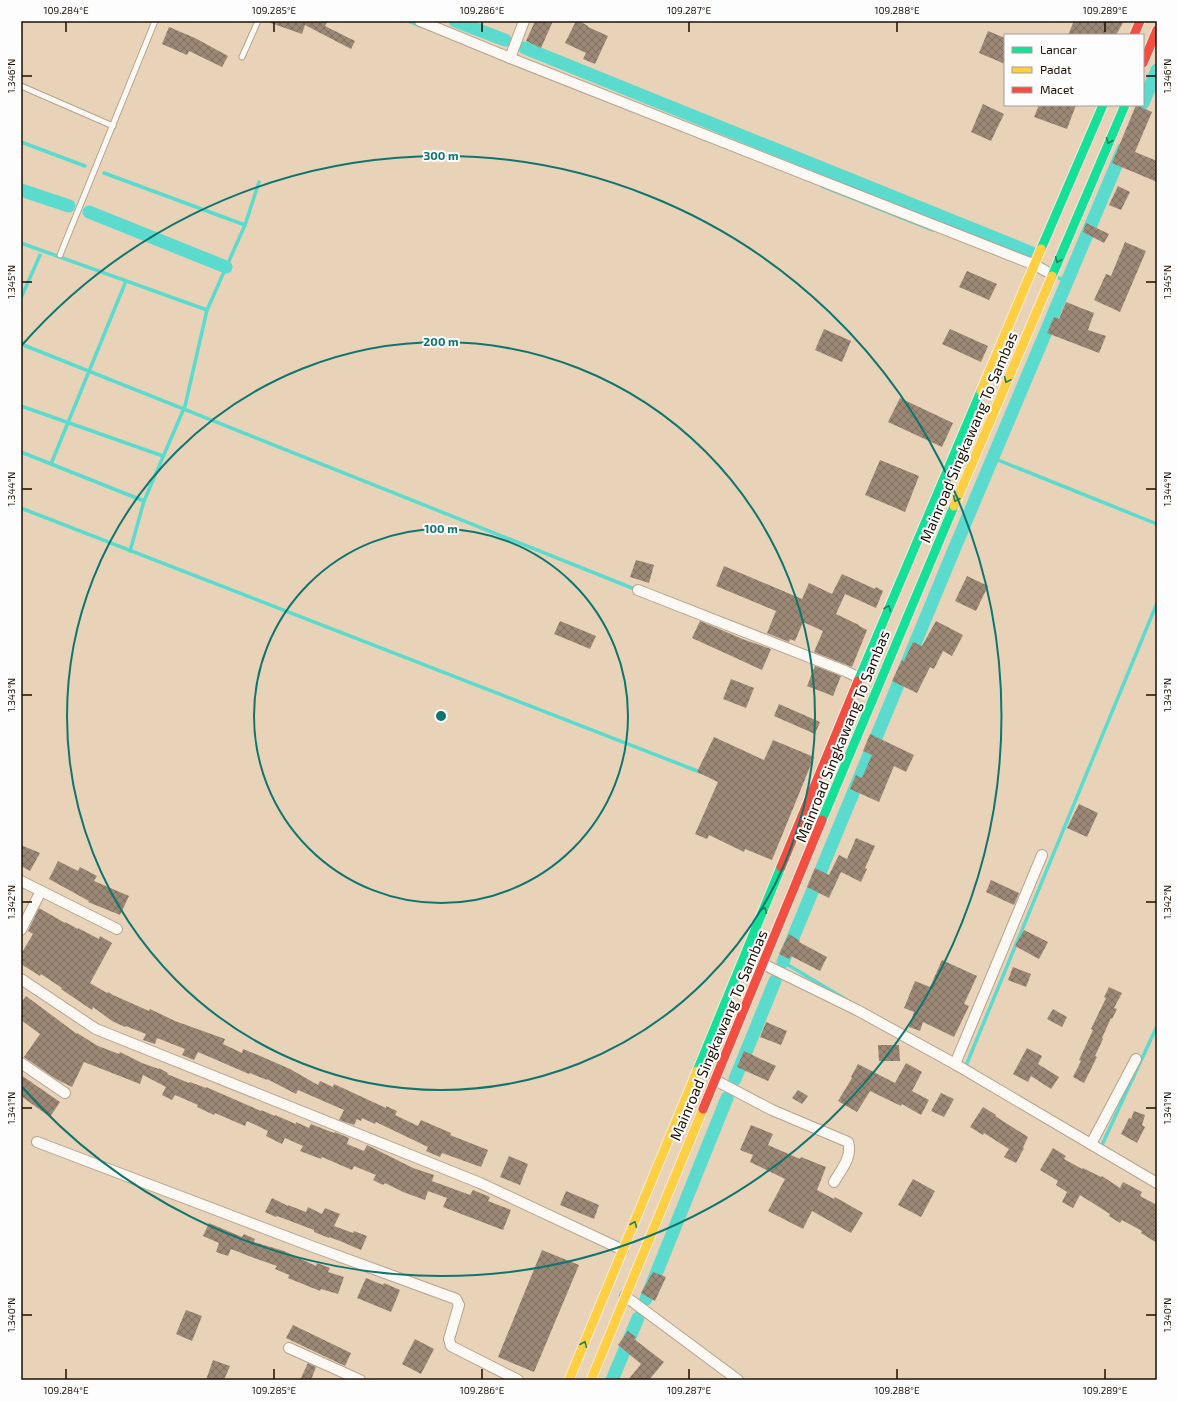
<svg xmlns="http://www.w3.org/2000/svg" width="1178" height="1401" viewBox="0 0 1178 1401" font-family="'Exo 2',sans-serif">
<style>
.lines{fill:none;stroke-linecap:round;stroke-linejoin:round}
.stream{stroke:#5adbce;stroke-width:3.5}
.canal{stroke:#5adbce;stroke-width:13}
.building{fill:url(#building-cross-hatch)}
.lane-casing{stroke:#b5a38e;stroke-width:7}
.street-casing{stroke:#b5a38e;stroke-width:12}
.fast-casing{stroke:#f5ebdf;stroke-width:11}
.slow-casing{stroke:#f5ebdf;stroke-width:11}
.jam-casing{stroke:#f5ebdf;stroke-width:11}
.lane{stroke:#fcf8f4;stroke-width:5}
.street{stroke:#fcf8f4;stroke-width:10}
.fast{stroke:#16e098;stroke-width:9}
.slow{stroke:#ffcf43;stroke-width:9}
.jam{stroke:#f24e42;stroke-width:9}
.oneway{stroke:#198254}
.ticks{fill:none;stroke:#1d0f00;stroke-width:1.5}
.ring{fill:none;stroke:#0f766e;stroke-width:2}
.labels{text-anchor:middle;dominant-baseline:central;stroke-width:4;stroke-linejoin:round;paint-order:stroke}
.street-label{font-size:15px;fill:#1d0f00;stroke:#fdfdfd}
.centre{fill:#0f766e;stroke:#fdfdfd;stroke-width:2}
.ring-label{font-size:12px;text-anchor:middle;font-weight:bold;fill:#0f766e;stroke:#fdfdfd;stroke-width:4;stroke-linejoin:round;paint-order:stroke}
.neatline{fill:none;stroke:#1d0f00;stroke-width:1.5}
.ticks-label{font-size:10px;text-anchor:middle;fill:#1d0f00}
</style>
<defs>
<pattern id="building-cross-hatch" width="8" height="8" patternUnits="userSpaceOnUse"><rect width="8" height="8" fill="#9b8876"/><path d="M0 0l8 8M0 8l8-8" fill="none" stroke="#7e6e5e"/></pattern>
</defs>
<rect width="100%" height="100%" fill="#e9d3b8"/>
<g class="lines">
<g class="stream">
<path d="M408,21L420,26"/>
<path d="M21,142L85,166"/>
<path d="M104,173L245,225"/>
<path d="M822,186L933,230"/>
<path d="M21,243L207,310"/>
<path d="M1059,278L1068,281"/>
<path d="M21,298L40,255"/>
<path d="M21,344L637,590"/>
<path d="M21,406L163,456"/>
<path d="M21,452L144,501"/>
<path d="M993,458L1157,524"/>
<path d="M51,464L126,281"/>
<path d="M21,508L700,772"/>
<path d="M130,551L144,501L185,406L207,310L245,225L259,182"/>
<path d="M783,962L847,1000"/>
<path d="M965,1068L1157,603"/>
<path d="M1102,1148L1101,1147L1157,1026"/>
</g>
<g class="canal">
<path d="M455,21L505,40"/>
<path d="M525,48L1032,253"/>
<path d="M1143,103L1157,70"/>
<path d="M21,190L69,206"/>
<path d="M89,212L226,267"/>
<path d="M783,962L953,552L1123,149"/>
<path d="M735,1079L775,981"/>
<path d="M646,1299L727,1098"/>
<path d="M612,1380L638,1318"/>
</g>
</g>
<g class="building">
<path d="M268,21H328L325,26L355,41L351,49L305,25L302,34L268,22Z"/>
<path d="M535,21H553L541,48L526,41Z"/>
<path d="M576,21H579L588,26V27L608,36L595,64L583,59L586,53L565,43Z"/>
<path d="M1074,21H1124L1116,35H1068Z"/>
<path d="M169,27L195,38L228,56L222,67L189,51L187,55L162,44Z"/>
<path d="M988,31L1005,38V64L979,53Z"/>
<path d="M983,104L1004,114L991,141L971,132Z"/>
<path d="M1039,105H1076L1067,129L1034,117Z"/>
<path d="M1136,105L1152,112L1135,152L1157,161V182L1112,163Z"/>
<path d="M1118,186L1130,192L1121,210L1109,205Z"/>
<path d="M1086,223L1109,234L1104,243L1083,232Z"/>
<path d="M1125,242L1146,251L1120,312L1094,300L1106,274L1111,276Z"/>
<path d="M967,271L997,284L989,300L959,287Z"/>
<path d="M1066,302L1094,313L1088,330L1106,336L1099,353L1047,333L1054,317L1059,319Z"/>
<path d="M824,329L851,341L842,362L815,350Z"/>
<path d="M950,329L988,346L981,362L942,344Z"/>
<path d="M900,398L953,423L942,447L888,422Z"/>
<path d="M880,460L919,476L905,512L865,495Z"/>
<path d="M636,560L654,565L649,583L630,577Z"/>
<path d="M724,566L802,599L809,583L832,594L842,574L875,589L876,587L883,591L876,608L845,594L836,614L859,625V626L867,630L852,667L814,652L823,631L803,622L795,641L790,639L789,642L767,633L776,611L716,586Z"/>
<path d="M967,576L988,586L976,611L955,601Z"/>
<path d="M560,621L596,636L590,649L554,634Z"/>
<path d="M700,621L745,640L771,649L762,670L692,638Z"/>
<path d="M936,621L963,635L952,656L943,651L934,669L930,667L917,693L892,681L902,660L904,661L913,642L922,646Z"/>
<path d="M815,666L841,676L833,696L807,686Z"/>
<path d="M731,679L754,688L746,708L723,699Z"/>
<path d="M779,704L820,722L815,734L774,716Z"/>
<path d="M870,734L914,755L906,772L894,766L879,802L850,789L856,775L862,778L872,755L863,751Z"/>
<path d="M714,737L764,760L773,740L814,757L772,860L745,849L744,852L709,835L707,839L695,834L718,782L697,772Z"/>
<path d="M1079,804L1098,813L1087,837L1067,828Z"/>
<path d="M856,838L875,846L865,868L867,869L861,882L841,872L829,898L807,887L815,868L829,875L839,855L847,859Z"/>
<path d="M21,845L40,853L30,871L21,866Z"/>
<path d="M58,861L78,871L80,867L97,876L94,881L129,896L120,915L88,902L89,901L49,879Z"/>
<path d="M991,880L1019,893L1014,905L986,892Z"/>
<path d="M39,908L65,923V922L78,929V928L99,939L100,936L112,943L90,983L107,993L108,992L113,995L149,1011L150,1009L175,1021L225,1039L223,1044L242,1053L243,1049L258,1055L290,1069L318,1085L320,1081L333,1087L334,1084L386,1108V1106L397,1111L395,1115L418,1126L421,1120L451,1133L450,1135L488,1150L481,1167L442,1153L440,1157L426,1151L428,1147L376,1122L375,1124L362,1118L361,1121L357,1119L354,1125L339,1120L344,1110L298,1090L296,1094L267,1079V1080L250,1073L249,1074L198,1052L194,1060L182,1055L185,1049L157,1038L155,1044L143,1040L146,1034L126,1026L125,1027L112,1021L93,1007L92,1010L61,989L62,988L41,974L40,976L21,964V954L33,934L28,931Z"/>
<path d="M1024,930L1048,942L1039,959L1015,946Z"/>
<path d="M789,934L800,941L799,942L827,957L820,971L791,956L789,959L779,954Z"/>
<path d="M942,960L977,976L964,1004L969,1006L954,1037L923,1022L920,1031L909,1027L914,1012L904,1008L915,981L930,987Z"/>
<path d="M1013,967L1031,974L1026,987L1008,980Z"/>
<path d="M1109,987L1122,993L1114,1008L1117,1009L1112,1019L1111,1018L1102,1038L1103,1039L1095,1056L1097,1057L1084,1083L1073,1077L1081,1061L1079,1060L1093,1030L1091,1029L1106,998L1104,997Z"/>
<path d="M26,996L77,1034V1033L98,1046L119,1054L120,1052L142,1063L159,1069V1068L168,1073L167,1074L189,1083L190,1082L206,1088V1087L261,1111V1110L275,1116V1115L296,1124V1122L309,1128L311,1124L334,1133L335,1132L349,1138L347,1144L364,1151L367,1145L413,1168L434,1175L432,1181L470,1195L473,1190L490,1197L488,1201L511,1210L503,1230L443,1207L447,1198L428,1191L425,1200L403,1192L385,1183L383,1185L373,1180L376,1175L354,1166L352,1170L322,1157L321,1159L300,1151L303,1146L285,1138L282,1144L266,1136L268,1131L247,1121L245,1126L215,1113L214,1115L197,1107L198,1105L175,1095L172,1100L162,1095L166,1087L143,1075L140,1084L84,1062L72,1087L56,1079L24,1057L40,1034L21,1020V1003Z"/>
<path d="M1053,1009L1067,1017L1062,1027L1047,1019Z"/>
<path d="M766,1022L787,1031L781,1045L760,1037Z"/>
<path d="M878,1045H899L900,1061H879Z"/>
<path d="M1027,1048L1042,1056L1038,1064L1059,1077L1051,1089L1031,1076L1028,1082L1013,1074Z"/>
<path d="M744,1051L776,1066L768,1081L737,1067Z"/>
<path d="M906,1063L922,1072L912,1091L929,1100L921,1115L902,1104L901,1106L870,1091L857,1112L838,1101L852,1078L851,1077L858,1064L895,1083Z"/>
<path d="M21,1075L60,1102L50,1117L21,1096Z"/>
<path d="M798,1090L808,1096L802,1104L792,1098Z"/>
<path d="M941,1093L954,1099L944,1117L931,1111Z"/>
<path d="M983,1107L996,1115L995,1116L1028,1137L1023,1147L1024,1148L1016,1163L1004,1157L1009,1149L984,1133L983,1135L970,1127Z"/>
<path d="M1134,1111L1145,1115L1142,1125L1145,1127L1137,1143L1121,1134L1129,1118L1131,1119Z"/>
<path d="M751,1125L773,1134L768,1145L800,1159L801,1157L826,1167L817,1190L834,1199L835,1197L863,1213L851,1233L812,1211L803,1229L768,1211L785,1179L750,1162L753,1155L740,1150Z"/>
<path d="M1053,1148L1066,1156L1064,1159L1082,1169L1083,1168L1101,1177L1102,1176L1120,1188L1123,1182L1142,1192L1140,1196L1157,1205V1243L1141,1233L1142,1231L1122,1220L1120,1223L1109,1216L1110,1214L1080,1195L1073,1208L1062,1202L1067,1192L1056,1185L1058,1181L1040,1170Z"/>
<path d="M509,1156L528,1164L520,1185L500,1177Z"/>
<path d="M913,1179L935,1191L921,1217L898,1205Z"/>
<path d="M566,1191L599,1205L594,1219L560,1205Z"/>
<path d="M272,1198L288,1206V1205L306,1212L308,1207L322,1214L325,1208L340,1214L334,1226L353,1233L354,1231L367,1236L361,1250L340,1241L329,1237V1238L314,1232V1230L277,1216L276,1217L265,1212Z"/>
<path d="M209,1223L242,1237L244,1234L255,1239L254,1242L284,1251L316,1266L317,1263L330,1268L328,1272L344,1277L338,1294L321,1289L320,1291L288,1278L289,1275L275,1269L277,1266L254,1258L231,1249L228,1256L216,1252L219,1243L203,1236Z"/>
<path d="M542,1250L579,1265L534,1372L498,1357Z"/>
<path d="M653,1272L666,1277L655,1301L641,1293Z"/>
<path d="M366,1278L383,1285L384,1283L400,1290L391,1312L357,1298Z"/>
<path d="M186,1310L202,1316L192,1341L176,1334Z"/>
<path d="M293,1325L351,1353L345,1366L286,1338Z"/>
<path d="M628,1331L636,1337L634,1339L664,1362L649,1380H628L641,1364L618,1345Z"/>
<path d="M415,1339L434,1349L421,1374L402,1364Z"/>
<path d="M213,1360L230,1366L224,1380H206Z"/>
<path d="M308,1363L316,1367L311,1380H300Z"/>
</g>
<g class="lines">
<defs>
<g id="lane">
<path d="M242,57L258,21"/>
<path d="M21,86L113,126"/>
<path d="M60,255L155,21"/>
</g>
<g id="street">
<path d="M420,21L510,58L1035,265L1051,274"/>
<path d="M510,58L524,21"/>
<path d="M638,590L845,671L860,678"/>
<path d="M21,881L117,929"/>
<path d="M21,930L41,891"/>
<path d="M763,964L857,1010L955,1064L1157,1183"/>
<path d="M21,979L96,1029L480,1183L623,1250"/>
<path d="M21,1063L65,1093"/>
<path d="M955,1064L1042,855"/>
<path d="M715,1080L772,1110L848,1142C853,1156 841,1170 834,1182"/>
<path d="M37,1142L311,1246L456,1299L459,1305L449,1339L451,1346L518,1380"/>
<path d="M1091,1144L1136,1059"/>
<path d="M625,1296L738,1380"/>
<path d="M289,1348L360,1380"/>
</g>
<g id="fast">
<path d="M1041,249L1103,105"/>
<path d="M1052,276L1125,105"/>
<path d="M858,681L981,391"/>
<path d="M822,820L954,506"/>
<path d="M697,1071L781,867"/>
</g>
<g id="slow">
<path d="M981,391L1041,249"/>
<path d="M954,506L1052,276"/>
<path d="M569,1380L697,1071"/>
<path d="M591,1380L703,1109"/>
</g>
<g id="jam">
<path d="M1134,35L1140,21"/>
<path d="M1143,63L1157,30"/>
<path d="M781,867L858,681"/>
<path d="M703,1109L822,820"/>
</g>
</defs>
<use href="#lane" class="lane-casing"/>
<use href="#street" class="street-casing"/>
<use href="#fast" class="fast-casing"/>
<use href="#slow" class="slow-casing"/>
<use href="#jam" class="jam-casing"/>
<use href="#lane" class="lane"/>
<use href="#street" class="street"/>
<use href="#fast" class="fast"/>
<use href="#slow" class="slow"/>
<use href="#jam" class="jam"/>
</g>
<defs><path id="oneway-chevron" d="M-2-3.5L2.5 0L-2 3.5" fill="none" stroke-width="1.6" stroke-linecap="round" stroke-linejoin="round"/></defs>
<g class="oneway">
<use href="#oneway-chevron" transform="translate(1109 141) rotate(113)"/>
<use href="#oneway-chevron" transform="translate(1058 260) rotate(114)"/>
<use href="#oneway-chevron" transform="translate(1007 380) rotate(114)"/>
<use href="#oneway-chevron" transform="translate(956 499) rotate(113)"/>
<use href="#oneway-chevron" transform="translate(888 608) rotate(-68)"/>
<use href="#oneway-chevron" transform="translate(764 910) rotate(-67)"/>
<use href="#oneway-chevron" transform="translate(634 1224) rotate(-68)"/>
<use href="#oneway-chevron" transform="translate(584 1344) rotate(-68)"/>
</g>
<path class="ticks" d="M66,22V32M274,22V32M482,22V32M689,22V32M897,22V32M1105,22V32M22,76H32M1146,76H1156M22,282H32M1146,282H1156M22,489H32M1146,489H1156M22,695H32M1146,695H1156M22,902H32M1146,902H1156M22,1108H32M1146,1108H1156M22,1315H32M1146,1315H1156M66,1369V1379M274,1369V1379M482,1369V1379M689,1369V1379M897,1369V1379M1105,1369V1379"/>
<g class="ring">
<circle cx="441" cy="716" r="187"/>
<circle cx="441" cy="716" r="374"/>
<path d="M22 345A560 560 0 1 1 22 1087"/>
</g>
<g class="labels">
<g class="street-label">
<text transform="translate(968 437) rotate(-67)">Mainroad Singkawang To Sambas</text>
<text transform="translate(842 736) rotate(-68)">Mainroad Singkawang To Sambas</text>
<text transform="translate(718 1035) rotate(-67)">Mainroad Singkawang To Sambas</text>
</g>
</g>
<circle cx="441" cy="716" r="6" class="centre"/>
<g class="ring-label">
<text x="441" y="160">300 m</text>
<text x="441" y="346">200 m</text>
<text x="441" y="533">100 m</text>
</g>
<rect width="1178" height="1401" fill="none" stroke="#fdfdfd" stroke-width="44"/>
<rect x="1004" y="34" width="140" height="72" fill="#fdfdfd" stroke="#a39e98"/>
<rect x="1012" y="47" width="20" height="6" fill="#16e098" stroke="#a39e98"/>
<text x="1040" y="54" font-size="12" fill="#1d0f00">Lancar</text>
<rect x="1012" y="67" width="20" height="6" fill="#ffcf43" stroke="#a39e98"/>
<text x="1040" y="74" font-size="12" fill="#1d0f00">Padat</text>
<rect x="1012" y="87" width="20" height="6" fill="#f24e42" stroke="#a39e98"/>
<text x="1040" y="94" font-size="12" fill="#1d0f00">Macet</text>
<rect x="22" y="22" width="1134" height="1357" class="neatline"/>
<g class="ticks-label">
<text x="66" y="14">109.284°E</text>
<text x="274" y="14">109.285°E</text>
<text x="482" y="14">109.286°E</text>
<text x="689" y="14">109.287°E</text>
<text x="897" y="14">109.288°E</text>
<text x="1105" y="14">109.289°E</text>
<text transform="translate(11 76) rotate(-90)" y="4">1.346°N</text>
<text transform="translate(1167 76) rotate(-90)" y="4">1.346°N</text>
<text transform="translate(11 282) rotate(-90)" y="4">1.345°N</text>
<text transform="translate(1167 282) rotate(-90)" y="4">1.345°N</text>
<text transform="translate(11 489) rotate(-90)" y="4">1.344°N</text>
<text transform="translate(1167 489) rotate(-90)" y="4">1.344°N</text>
<text transform="translate(11 695) rotate(-90)" y="4">1.343°N</text>
<text transform="translate(1167 695) rotate(-90)" y="4">1.343°N</text>
<text transform="translate(11 902) rotate(-90)" y="4">1.342°N</text>
<text transform="translate(1167 902) rotate(-90)" y="4">1.342°N</text>
<text transform="translate(11 1108) rotate(-90)" y="4">1.341°N</text>
<text transform="translate(1167 1108) rotate(-90)" y="4">1.341°N</text>
<text transform="translate(11 1315) rotate(-90)" y="4">1.340°N</text>
<text transform="translate(1167 1315) rotate(-90)" y="4">1.340°N</text>
<text x="66" y="1394">109.284°E</text>
<text x="274" y="1394">109.285°E</text>
<text x="482" y="1394">109.286°E</text>
<text x="689" y="1394">109.287°E</text>
<text x="897" y="1394">109.288°E</text>
<text x="1105" y="1394">109.289°E</text>
</g>
</svg>
